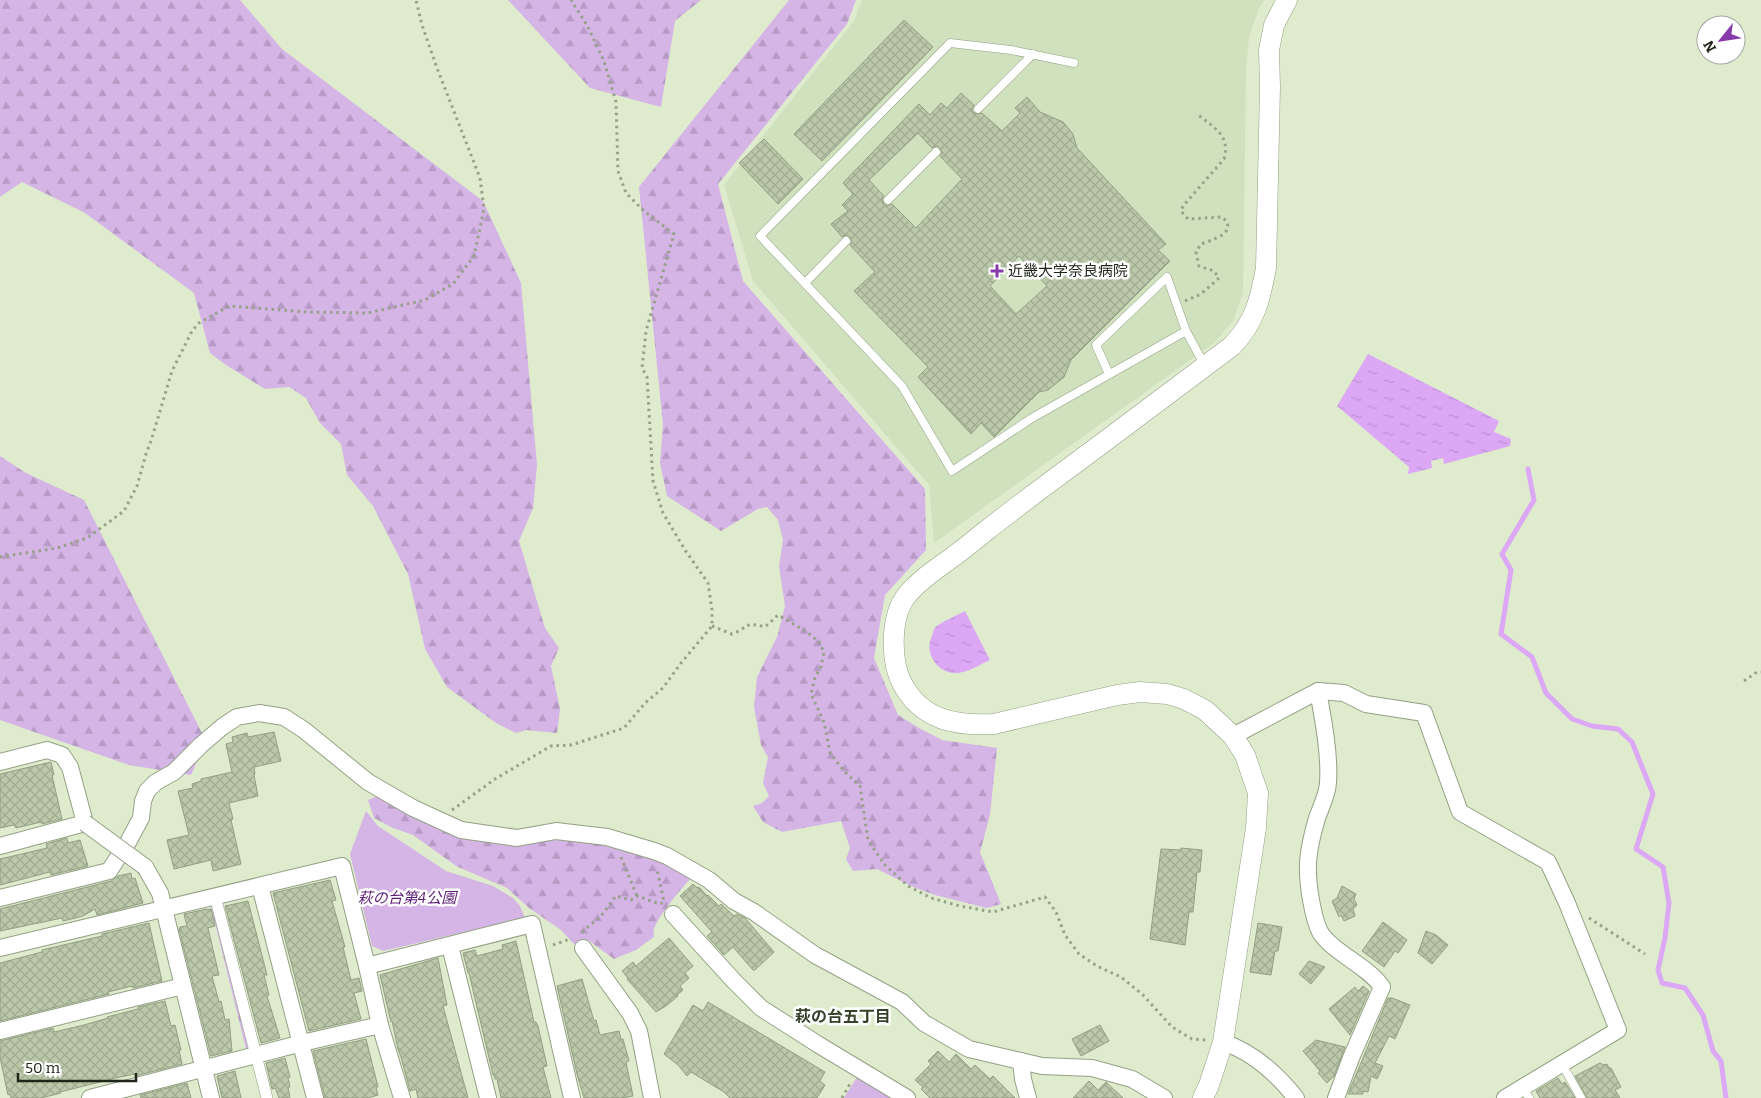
<svg xmlns="http://www.w3.org/2000/svg" width="1761" height="1098" viewBox="0 0 1761 1098" font-family="Bitter,'Noto Sans JP',serif">
<style>
.built{fill:#d0e1bd}
.forest{fill:url(#forest-firs)}
.park{fill:#d5b4e6}
.water{fill:url(#water-ripples)}
.lines{fill:none;stroke-linecap:round;stroke-linejoin:round}
.stream{stroke:#dca8f6;stroke-width:5}
.building{fill:url(#building-cross-hatch);stroke:#929f83;fill-rule:evenodd}
.service-casing{stroke:#93a084;stroke-width:9}
.pedestrian-casing{stroke:#93a084;stroke-width:12}
.minor-casing{stroke:#93a084;stroke-width:18}
.tertiary-casing{stroke:#93a084;stroke-width:21}
.path{stroke:#96a189;stroke-width:3;stroke-dasharray:2.5 4;stroke-linecap:butt}
.service{stroke:#fff;stroke-width:8}
.pedestrian{stroke:#fff;stroke-width:11}
.minor{stroke:#fff;stroke-width:16}
.tertiary{stroke:#fff;stroke-width:20}
.minor-bridge-casing{stroke:#93a084;stroke-width:18;stroke-linecap:butt}
.minor-bridge{stroke:#fff;stroke-width:16}
.poi-dot{fill:#893aaa;stroke:#fff;stroke-width:2}
.labels{text-anchor:middle;dominant-baseline:central;stroke-width:5;stroke-linejoin:round;paint-order:stroke}
.poi-label{font-size:15px;fill:#20251a;stroke:#fff;text-anchor:start}
.park-label{font-size:15px;font-style:italic;fill:#5c1c76;stroke:#fff}
.neighbourhood-label{font-size:16px;font-weight:bold;fill:#38422a;stroke:#fff}
</style>
<defs>
<pattern id="forest-firs" width="22" height="20" patternUnits="userSpaceOnUse" patternTransform="scale(1.25)"><rect width="22" height="20" fill="#d5b4e6"/><path d="M5 1l3.5 6h-7zM16 11l3.5 6h-7z" fill="#b79bc5"/></pattern>
<pattern id="water-ripples" width="26" height="14" patternUnits="userSpaceOnUse" patternTransform="scale(1.25)"><rect width="26" height="14" fill="#dca8f6"/><path d="M2 4q2-2 4 0t4 0M15 11q2-2 4 0t4 0" fill="none" stroke="#bc90d2"/></pattern>
<pattern id="building-cross-hatch" width="8" height="8" patternUnits="userSpaceOnUse" patternTransform="scale(1.25)"><rect width="8" height="8" fill="#bbc8aa"/><path d="M0 0l8 8M0 8l8-8" fill="none" stroke="#a0ac92"/></pattern>
</defs>
<rect width="100%" height="100%" fill="#deeccd"/>
<path class="built" d="M862,0H1264L1259,8L1249,37L1246,69L1243,293L1233,321L1214,343L934,543L929,485L753,281L724,185L854,21Z"/>
<g class="forest">
<path d="M0,0H240L282,49L483,201L521,283L537,465L533,508L519,541L545,628L559,648L551,666L560,709L557,733L526,730L516,733L496,723L447,687L425,649L408,574L373,506L347,475L341,444L320,423L306,398L289,387L265,389L226,365L210,353L194,293L85,213L22,182L0,197Z"/>
<path d="M508,0H701L675,21L661,107L590,88Z"/>
<path d="M789,0H856L847,24L718,184L743,281L925,489L926,550L885,595L874,658L898,715L919,728L942,740L997,748L990,815L980,852L1001,904L987,908L935,895L913,887L877,869L853,871L846,859L850,848L841,821L782,832L763,822L753,806L762,803L769,796L763,783L768,757L761,745L754,707L757,677L777,637L785,606L779,566L783,540L778,520L767,507L758,509L721,531L667,496L660,463L663,425L639,187Z"/>
<path d="M0,456L26,473L84,500L206,741L191,775L129,765L0,720Z"/>
<path d="M378,796L518,843L558,840L598,842L665,861L691,878C681,889 658,916 654,929C653,932 654,934 654,937L636,950L614,959L588,940L574,944L561,930L529,908L507,888L456,866L413,835L393,828L374,818L368,800Z"/>
<path d="M221,900L259,1049L247,1053L210,903Z"/>
</g>
<g class="park">
<path d="M366,811L378,826L446,871L493,886L513,898L520,906L525,918L383,951L372,946L350,854Z"/>
<path d="M857,1077L892,1098H844Z"/>
</g>
<g class="water">
<path d="M1368,354L1499,421L1494,432L1511,439L1510,446L1444,464L1443,458L1431,461L1432,468L1408,474L1409,467L1337,406Z"/>
<path d="M965,611L990,660C979,665 966,674 953,673C936,671 924,652 932,636C933,632 934,628 937,626C945,620 956,616 965,611Z"/>
</g>
<g class="lines">
<path class="stream" d="M1528,469L1534,500L1502,554L1511,570L1501,634L1532,657L1546,693L1572,719L1592,726L1618,729L1632,742L1653,794L1636,849L1663,867L1669,903L1665,938L1658,970L1662,983L1685,988L1703,1015L1713,1051L1721,1061L1726,1098"/>
</g>
<g class="building">
<path d="M904,20L933,47L822,161L794,134Z"/>
<path d="M961,93L974,105L972,110L974,113L979,114L982,113L1002,131L1020,113L1015,108L1027,97L1040,112L1063,122L1073,134L1077,148L1166,244L1158,250L1170,261L1071,360L1064,377L1048,390L1039,392L994,437L981,423L971,434L918,377L928,367L854,291L875,272L850,245L852,242L850,237L847,235L842,237L831,224L848,211L842,205L853,194L843,183L919,104L930,115L941,103L947,108ZM918,133L932,148L937,146L940,148L942,153L940,156L962,179L916,228L892,204L887,206L884,204L882,199L884,196L869,180ZM1019,256L1047,286L1016,314L990,286Z"/>
<path d="M764,139L803,179L778,204L739,163Z"/>
<path d="M274,732L281,761L254,767L255,774L254,775L258,796L229,803L233,819L231,820L241,864L213,871L211,860L174,869L167,840L189,835L178,791L193,788L192,784L201,781V779L232,772L226,744L233,742L232,737L247,733L248,737Z"/>
<path d="M51,762L54,775H52L62,819L42,824L41,822L16,828L14,825L0,828V774Z"/>
<path d="M67,838L68,843L80,840L88,866L51,875L50,872L0,885V859L47,848L46,844Z"/>
<path d="M1181,848L1202,850L1200,872H1197L1193,912H1189L1185,945L1150,939L1161,849L1181,850Z"/>
<path d="M131,873L132,879L135,878L143,903L97,915L95,909L83,916L63,921L62,918L0,931V909L111,881L118,876Z"/>
<path d="M330,880L336,900L332,901L345,947H343L351,980L359,978L362,991L354,993L361,1019L309,1031L273,893Z"/>
<path d="M693,884L696,887L700,888L707,896L708,895L719,906L721,904L734,916L737,914L745,918L774,952L755,970H753L733,947L724,955L707,936L712,932L680,896Z"/>
<path d="M1342,886L1356,894L1354,899L1357,905L1353,909L1355,916L1344,921L1341,915L1339,917L1332,901L1337,898Z"/>
<path d="M248,901L267,975H264L269,995L267,996L280,1038L261,1043L225,906Z"/>
<path d="M207,909V910L211,909L215,926L208,928L219,975L212,976L219,1002L221,1001L225,1020L229,1019L232,1051L211,1056L179,929L180,927L187,926L184,914Z"/>
<path d="M1383,922L1407,940L1398,953L1395,951L1384,967L1362,951Z"/>
<path d="M149,923L162,981L133,988L132,986L108,992L109,994L0,1021V963L42,952V950L102,936V934Z"/>
<path d="M1258,923L1282,927L1278,951H1275L1271,975L1250,972Z"/>
<path d="M1426,931L1436,935L1448,945L1432,964L1418,953Z"/>
<path d="M669,938L693,966L685,973L689,978L680,986L683,990L677,995L678,996L666,1006L656,1012L627,979L628,978L622,971L633,962L636,966Z"/>
<path d="M516,941L534,1022H536L538,1026L547,1066L543,1067L551,1098H501L497,1079H495L494,1075H493L469,973H468L463,953L475,950L477,956L503,949L502,945Z"/>
<path d="M438,958L447,1005L443,1006L468,1098H418L416,1089L410,1091L401,1057L398,1049L392,1021L391,1022L380,975Z"/>
<path d="M1309,961L1325,967L1311,984L1299,974Z"/>
<path d="M582,979L594,1021L596,1020L600,1035L619,1031L621,1039H623L629,1061L626,1062L633,1096L622,1098H584L577,1074L557,986Z"/>
<path d="M1363,986L1369,991L1350,1035L1329,1009L1355,987L1358,991Z"/>
<path d="M1388,998H1392L1410,1005L1395,1039L1389,1036L1375,1063L1383,1066L1377,1079L1371,1076L1368,1092L1363,1091V1094H1348Z"/>
<path d="M165,1001L171,1026L175,1025L181,1050H179L182,1064L135,1076V1074L120,1077L60,1092L61,1093L41,1098H11L10,1094L8,1095L0,1057V1041L53,1028L54,1032L84,1025L108,1018L107,1017L138,1009V1007Z"/>
<path d="M708,1002L825,1072L820,1081L825,1085L817,1098H730L724,1092L691,1072L687,1076L678,1065L664,1054L693,1005L703,1011Z"/>
<path d="M1100,1025L1109,1041L1081,1056L1072,1039Z"/>
<path d="M366,1039L378,1087H376L378,1095L368,1098H325L313,1051Z"/>
<path d="M1316,1040L1345,1047L1334,1076L1327,1083L1318,1073L1320,1071L1303,1051Z"/>
<path d="M938,1051L949,1062L956,1054L971,1069L975,1065L990,1079L993,1076L1015,1098H930L921,1089L923,1087L915,1080L931,1064L928,1061Z"/>
<path d="M285,1058L290,1077L288,1078L290,1087H288L290,1098H279L276,1090L275,1088L272,1089L266,1063Z"/>
<path d="M1600,1063L1604,1065L1607,1064L1609,1068H1611L1621,1087L1615,1090L1620,1098H1587L1575,1076Z"/>
<path d="M235,1071L241,1098H222L217,1076Z"/>
<path d="M1558,1078L1562,1084L1565,1082L1575,1098H1540L1536,1091Z"/>
<path d="M1089,1081L1098,1090L1106,1082L1123,1098H1073Z"/>
<path d="M187,1083L191,1098H141L140,1095Z"/>
</g>
<g class="lines">
<defs>
<g id="service">
<path d="M1074,63L1011,50L950,43L760,236L902,386L952,471L1032,418L1186,331L1205,366"/>
<path d="M978,109L1033,54"/>
<path d="M888,200L936,152"/>
<path d="M805,283L846,241"/>
<path d="M1109,374L1096,345L1167,277L1186,331"/>
<path d="M1562,1064L1581,1098"/>
<path d="M1523,1087L1529,1098"/>
</g>
<path id="pedestrian" d="M215,896L267,1098"/>
<g id="minor">
<path d="M1318,691C1323,718 1330,755 1328,782C1328,793 1321,807 1317,818C1308,849 1305,867 1311,900C1313,911 1315,922 1320,932C1333,953 1368,966 1382,987L1351,1058L1336,1098"/>
<path d="M1233,736L1318,691L1344,693L1366,704L1424,713L1460,812L1548,862L1567,903L1618,1030L1505,1098"/>
<path d="M0,762L47,750L62,755L70,767L85,823L0,846"/>
<path d="M145,867L160,893L211,1098"/>
<path d="M260,886L315,1098"/>
<path d="M0,898L109,871L127,844L141,818L143,801L147,791L156,782L174,772L201,745L222,727L237,717L259,713L284,717L304,730L368,782L413,808L461,830L517,838L556,831L607,837L654,851L667,856L709,880L734,901L754,912L815,955L902,1002L924,1023L969,1049L1042,1066L1092,1068L1132,1079L1164,1098"/>
<path d="M673,914L734,981L761,1008L819,1045L907,1098"/>
<path d="M450,946L488,1098"/>
<path d="M0,948L342,866L367,966L532,924L572,1098"/>
<path d="M583,948L630,1013L639,1031L652,1098"/>
<path d="M367,966L380,1025L402,1098"/>
<path d="M0,1031L183,986"/>
<path d="M1223,1042C1252,1052 1277,1074 1296,1098"/>
<path d="M1021,1061L1023,1079L1028,1098"/>
<path d="M90,1098L302,1043L380,1025"/>
</g>
<path id="tertiary" d="M1203,1098L1209,1085L1223,1042L1256,828L1258,793L1245,755L1233,736L1205,710L1184,699L1167,694L1140,692L1117,695L994,724C957,726 923,721 903,685C890,662 890,616 907,595C920,579 938,568 954,556C965,548 976,539 987,530C1025,500 1065,471 1104,442C1147,410 1189,378 1232,346C1255,322 1260,300 1266,268L1270,87L1269,50L1274,25L1287,0"/>
</defs>
<use href="#service" class="service-casing"/>
<use href="#pedestrian" class="pedestrian-casing"/>
<use href="#minor" class="minor-casing"/>
<use href="#tertiary" class="tertiary-casing"/>
<g class="path">
<path d="M1185,301L1201,294L1219,278L1214,271L1199,266L1196,252L1201,244C1212,240 1240,232 1222,217L1188,219L1181,211L1183,206L1224,159C1231,135 1213,127 1197,114"/>
<path d="M0,557L57,548L87,538L124,511L137,486L146,454L151,441L172,371L192,331L199,323L229,306L308,312L368,313L425,300L453,284L474,256L484,209L480,178L437,68L422,25L416,0"/>
<path d="M712,626L732,634C749,628 743,621 765,627L778,615L807,632L819,642L824,652L821,667L815,677L811,694L824,722L830,753L844,771L860,786L868,840L884,864L908,886L931,898L960,906L993,912L1045,897L1056,912L1065,935L1079,954L1097,966L1121,977L1143,995L1172,1027L1192,1039L1206,1040"/>
<path d="M1744,681L1757,672H1761"/>
<path d="M452,810L495,779L551,746L571,745L624,728L645,703L663,688L681,663L712,626V610L708,583L685,550L663,513L653,481L647,377L642,368L646,331L674,234L644,211L626,193L618,171L616,102L604,61L587,25L571,0"/>
<path d="M621,857L637,896"/>
<path d="M1589,918L1645,954"/>
<path d="M582,932L601,916L616,896L631,900L637,896L660,904L664,902L657,869"/>
<path d="M553,945L570,939"/>
<path d="M842,1098L851,1082"/>
</g>
<use href="#service" class="service"/>
<use href="#pedestrian" class="pedestrian"/>
<use href="#minor" class="minor"/>
<use href="#tertiary" class="tertiary"/>
<defs>
<path id="minor-bridge" d="M85,823L145,867"/>
</defs>
<use href="#minor-bridge" class="minor-bridge-casing"/>
<use href="#minor-bridge" class="minor-bridge"/>
</g>
<path class="poi-dot" d="M994.5 263.5h5v5h5v5h-5v5h-5v-5h-5v-5h5z"/>
<g class="labels">
<g class="poi-label">
<text x="1008" y="271">近畿大学奈良病院</text>
</g>
<g class="park-label">
<text x="407" y="898">萩の台第4公園</text>
</g>
<g class="neighbourhood-label">
<text x="843" y="1016">萩の台五丁目</text>
</g>
</g>
<g transform="translate(1721 40) rotate(240)"><circle r="24" fill="#ffffff" stroke="#a6a8a3"/>
<path d="M0-4L9 19L0 12L-9 19Z" fill="#893aaa"/>
<text y="-8" font-size="14" font-weight="bold" text-anchor="middle" fill="#20251a">N</text>
</g>
<path d="M18 1073v8h118v-8" fill="none" stroke="#20251a" stroke-width="2.5"/>
<text x="25" y="1073" font-size="15" fill="#20251a" stroke="#ffffff" stroke-width="4" paint-order="stroke">50 m</text>
</svg>
